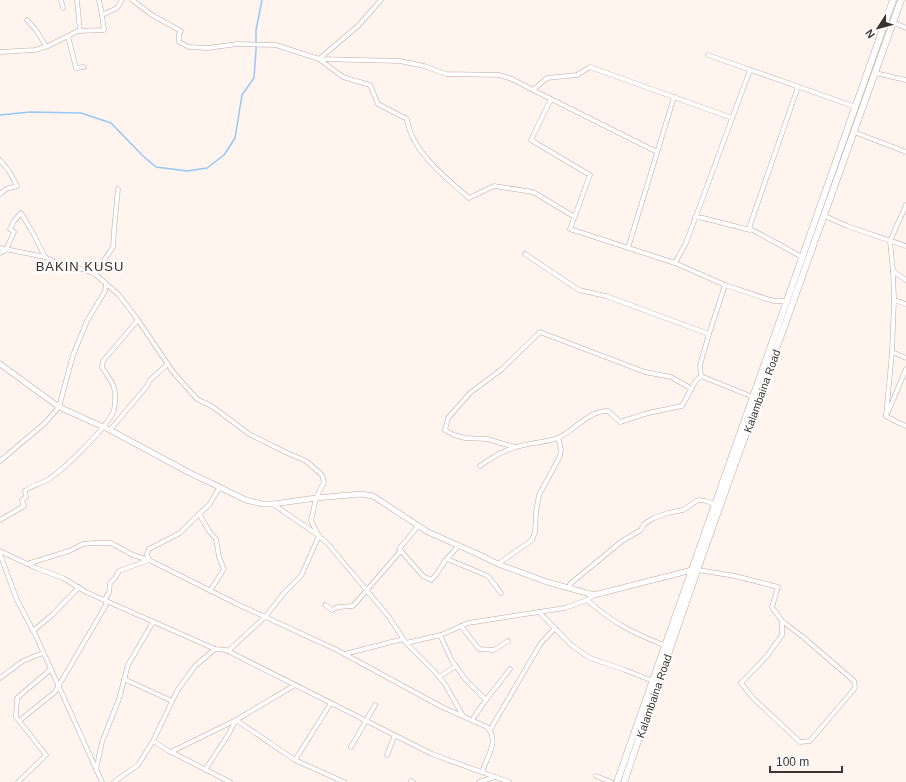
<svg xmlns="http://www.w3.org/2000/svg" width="906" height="782" viewBox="0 0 906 782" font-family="Arial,sans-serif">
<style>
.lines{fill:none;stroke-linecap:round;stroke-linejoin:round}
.stream{stroke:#96c7f9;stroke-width:1.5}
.minor-casing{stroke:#bcaba2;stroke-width:5}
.tertiary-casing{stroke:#bcaba2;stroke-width:6}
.secondary-casing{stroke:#bcaba2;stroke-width:7}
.minor{stroke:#fff;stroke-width:4}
.tertiary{stroke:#fff;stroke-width:5}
.secondary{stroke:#fff;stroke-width:6}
.labels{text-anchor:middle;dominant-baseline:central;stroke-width:4;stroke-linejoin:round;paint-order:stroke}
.street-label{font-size:11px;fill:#3b3430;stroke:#fff}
.quarter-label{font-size:13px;letter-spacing:1px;fill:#382b24;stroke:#fff}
</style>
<rect width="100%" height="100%" fill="#fff4ee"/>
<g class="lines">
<path class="stream" d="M0,115L30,112L81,113L111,123L143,156L156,167L187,171L207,168L224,155L235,138L242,95L254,78L256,50V30L262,0"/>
<defs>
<g id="minor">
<path d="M61,0L63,8"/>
<path d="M77,0L80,31"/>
<path d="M99,0L102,15"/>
<path d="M132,0L152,15L181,31L179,34V42L189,47L208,48L237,44L276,45L319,59L400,61L424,66L446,74L499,75L512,79L533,90L547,78L577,75L590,67L732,118"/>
<path d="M381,0L358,26L319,59L343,77L370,85L378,104L407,119C411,151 446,178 469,198L494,186L533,192L575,217"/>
<path d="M27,20L36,30L46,46"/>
<path d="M893,22L906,28"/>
<path d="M68,36L76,68L84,67"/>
<path d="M0,52L35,50L48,46L78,31L104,30L102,15L117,8L122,0"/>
<path d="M708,55L856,107"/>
<path d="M875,73L906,80"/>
<path d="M798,87L749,228L802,257"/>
<path d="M533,90L657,152"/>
<path d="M551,99L531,140L590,175L570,229L675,263L725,285L764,298L774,301H783L786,303"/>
<path d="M854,132L906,152"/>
<path d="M0,160L9,171L17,186L6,189L0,194"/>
<path d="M825,216L847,226L906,246"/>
<path d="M695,217L703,218L750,230"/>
<path d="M0,248L45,257L62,266L70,269H82L95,274L119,295L138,320L173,372L197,399L213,407L249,434L285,452L306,461L322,475L324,482L316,498L311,521L319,536L301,576L284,593L265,617L228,651"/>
<path d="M628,248L674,97"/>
<path d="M0,253L6,250L14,232L10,229L14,221L21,213L34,235L45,257"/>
<path d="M525,254L579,290L606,296L709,334L725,285"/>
<path d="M675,263L686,243L750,70"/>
<path d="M893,271L906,280"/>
<path d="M95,274L113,247L114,231L118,189"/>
<path d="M894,300L906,304"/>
<path d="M892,352L906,358"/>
<path d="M701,376L700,365L709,334"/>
<path d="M888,412L906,369"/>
<path d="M886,416L892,352L894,300L893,271L890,241L906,205"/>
<path d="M886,416L897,422L906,426"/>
<path d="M110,430L147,386L150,380L168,364"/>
<path d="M515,447L487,439L465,438L454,435L445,430L448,418L470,393L502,369L540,332L645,372L671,377L692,389"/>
<path d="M0,461L45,423L59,407L73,355L87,321L105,291L106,285"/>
<path d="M480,466C492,457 509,448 524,445C535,442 550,442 560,437C576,429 588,411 608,411L620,422L648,413L682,406L695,382L701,376L753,397"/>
<path d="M220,487L209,505L199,514L180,533L149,549L147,554L149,560L235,603L337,650L442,707L487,727C500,740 487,757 482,772"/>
<path d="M273,504L319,536L328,544L389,617L406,643L434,671L445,684L463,716"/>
<path d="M199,514L209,531L216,539L219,557L224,569L210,591"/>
<path d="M0,520L24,506L22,500L26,497L25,491C32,485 41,484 49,479C65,468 108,427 114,410C115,404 116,393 114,388C112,381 106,374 102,367L103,361L138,320"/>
<path d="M0,551L36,568L63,578L86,592L215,649L226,650L432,754L509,782"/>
<path d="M401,551L423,576L431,580C438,574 440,568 445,561C449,555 455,552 458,545"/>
<path d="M0,554L17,600L36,636L102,782"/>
<path d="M447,559L488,576L501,593"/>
<path d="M498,564L532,540L535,532L536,512L539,495L560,456L561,449L558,438"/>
<path d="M698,570L735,576L778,587L772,607L782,621V635L767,656L741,683L753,698L800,742L810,741L855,688L854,681L803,637L782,621"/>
<path d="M570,588V584L576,579L622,541L641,530L644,524L654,518L668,513L683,510L698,500L706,501L715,504"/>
<path d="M587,600C613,623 633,633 664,645"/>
<path d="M325,605L332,610L338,607L353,606L399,553L401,551L399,549L418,526"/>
<path d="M539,612L571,645L590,658L625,670L653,681"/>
<path d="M461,626L479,649L494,650L508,641"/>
<path d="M33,631L52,615L79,587"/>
<path d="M440,635L452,661L466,680L486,700L472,720"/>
<path d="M406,643L441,635L468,623L565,608L587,600L594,595"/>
<path d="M215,649L195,666L177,691L153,741L169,751L230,782"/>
<path d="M345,654L403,639"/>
<path d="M439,677L456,666"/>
<path d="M0,678L23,661L43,653"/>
<path d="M124,679L172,701"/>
<path d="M486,700L510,669"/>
<path d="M331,703L295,760L344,782"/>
<path d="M19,721L55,692L106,605L105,599L109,593L110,583L115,578L119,571L149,560L133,555L111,543H93L83,544L69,551L27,564"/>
<path d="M490,730L541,643L555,628"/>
<path d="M351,747L375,705"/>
<path d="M171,752L236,720L295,685"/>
<path d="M387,755L395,735"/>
<path d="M96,770L102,742L119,699L128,665L153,622"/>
<path d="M205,770L228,735L236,720L295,760"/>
<path d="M596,776L611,782"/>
<path d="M411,781L413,782"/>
<path d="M18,782L46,755L16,717L17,698L50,670"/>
<path d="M114,782L138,765L153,741"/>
<path d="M479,782L495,777"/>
</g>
<path id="tertiary" d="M0,364L59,407L110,430L188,472L246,500L262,504H273L316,498L361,494L373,496L428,532L480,555L498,564L547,582L594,595L692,570"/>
<g id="secondary">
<path d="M617,782L893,0"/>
<path d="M624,782L700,562L901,0"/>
</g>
</defs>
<use href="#minor" class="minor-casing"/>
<use href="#tertiary" class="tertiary-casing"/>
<use href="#secondary" class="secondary-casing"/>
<use href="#minor" class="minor"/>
<use href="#tertiary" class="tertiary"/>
<use href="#secondary" class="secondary"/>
</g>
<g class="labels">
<g class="street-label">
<text transform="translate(762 391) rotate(-70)">Kalambaina Road</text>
<text transform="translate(654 696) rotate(-71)">Kalambaina Road</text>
</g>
<g class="quarter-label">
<text x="80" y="266">BAKIN KUSU</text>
</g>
</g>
<g transform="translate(878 28) rotate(234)" stroke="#ffffff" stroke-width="3" paint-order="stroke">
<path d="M0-3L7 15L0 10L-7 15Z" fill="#3b3430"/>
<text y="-6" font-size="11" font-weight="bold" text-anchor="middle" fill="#3b3430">N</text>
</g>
<path d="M770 766v6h72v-6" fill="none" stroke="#3b3430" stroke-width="2"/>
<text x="776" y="766" font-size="12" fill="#3b3430" stroke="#ffffff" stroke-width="3" paint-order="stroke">100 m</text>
</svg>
